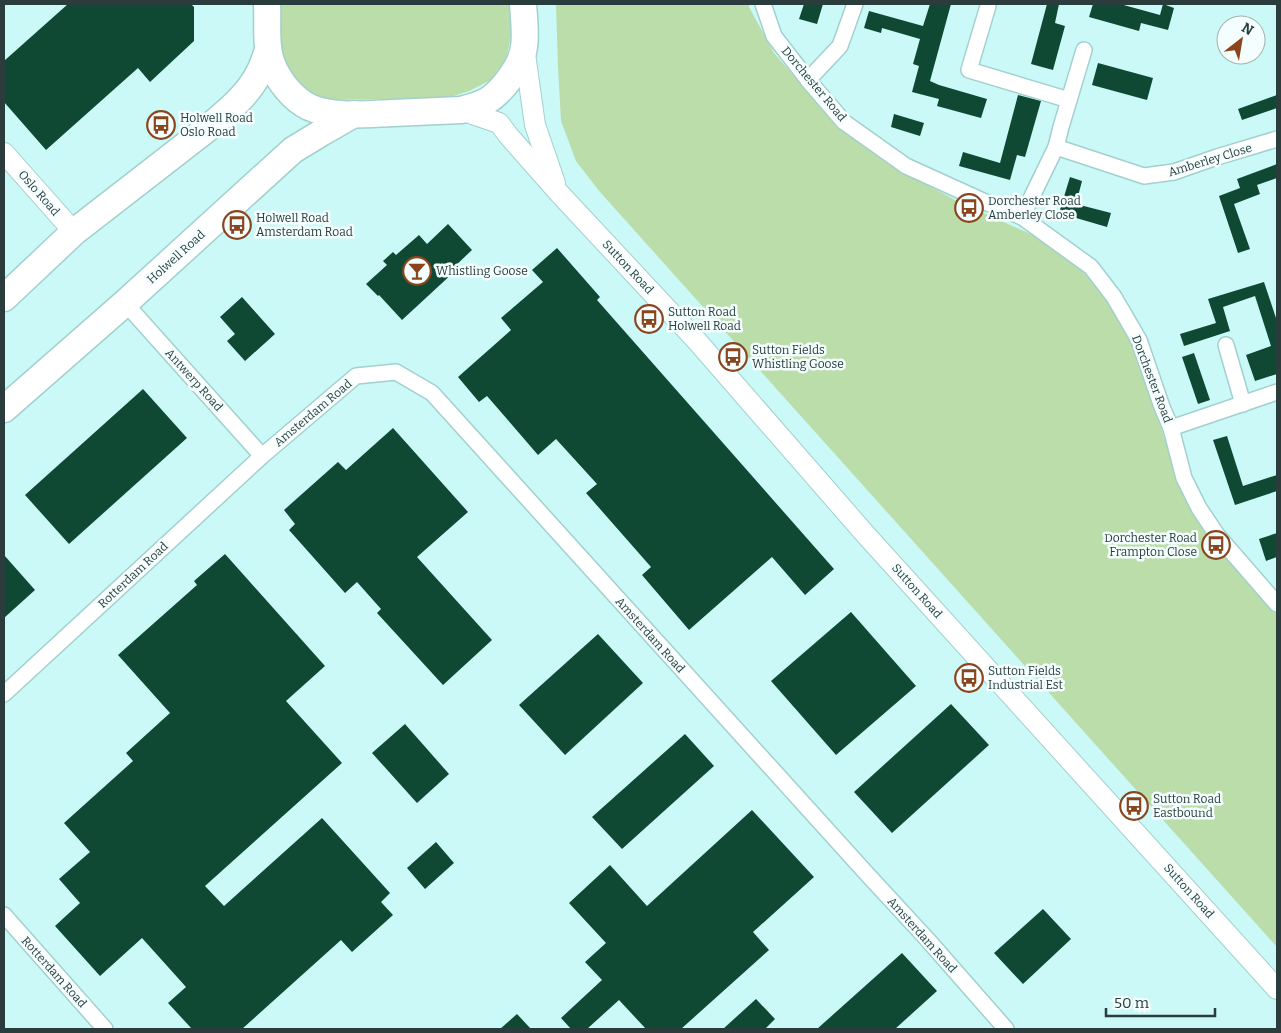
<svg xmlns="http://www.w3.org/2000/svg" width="1281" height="1033" viewBox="0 0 1281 1033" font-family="Bitter,serif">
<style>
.green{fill:#badda9}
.building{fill:#0f4934}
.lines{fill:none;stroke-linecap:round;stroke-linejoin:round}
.street-casing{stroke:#a2d0ce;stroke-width:18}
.secondary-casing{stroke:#a2d0ce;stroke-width:22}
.highway-casing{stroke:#a2d0ce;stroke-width:29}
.street{stroke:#fff;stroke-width:15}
.secondary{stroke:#fff;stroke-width:20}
.highway{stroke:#fff;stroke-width:26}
.labels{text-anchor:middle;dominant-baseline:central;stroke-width:5;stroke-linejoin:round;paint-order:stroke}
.street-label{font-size:12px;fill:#2a3d3c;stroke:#f5fefe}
.poi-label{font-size:12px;fill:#2a3d3c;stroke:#f5fefe;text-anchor:start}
</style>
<rect width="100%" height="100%" fill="#caf9f8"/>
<g class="green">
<path d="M279,4H509L511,36L506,59L491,80L469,91L447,98L320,100L302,91L281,58Z"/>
<path d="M556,4H749V7L774,53L813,98L897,169L961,203L1037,237L1069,257L1095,282L1130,334L1151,396L1177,478L1234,566L1277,614V947L600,192L576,161L561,121L558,67Z"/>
</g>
<g class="building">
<path d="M68,4H191L194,7V41L150,82L138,68L46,150L4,102V61Z"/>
<path d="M804,4H823L817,24L799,19Z"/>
<path d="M930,4H951L930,81L939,85L987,99L981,118L937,106L939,99L912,92L919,66L913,64L920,39L882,28L881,33L864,28L869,11L923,26Z"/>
<path d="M1047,4H1059L1055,23L1065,26L1053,70L1031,64Z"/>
<path d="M1093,4H1120L1160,15L1163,4L1174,8L1168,30L1141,23L1139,31L1089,17Z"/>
<path d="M1098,63L1153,78L1147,100L1092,85Z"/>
<path d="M1018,95L1041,101L1025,157L1017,155L1010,180L959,166L963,152L1000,163Z"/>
<path d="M1277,95V108L1242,120L1238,109Z"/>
<path d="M894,114L924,123L920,136L891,127Z"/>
<path d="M1277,164V178L1257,185L1260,194L1234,204L1250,249L1238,253L1219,196L1240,188L1237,179Z"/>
<path d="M1070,177L1082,181L1076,204L1111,213L1107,227L1059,213Z"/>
<path d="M448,224L472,250L452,269L454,272L402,320L379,295L378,296L366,284L387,265L383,261L393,252L396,255L419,235L427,244Z"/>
<path d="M557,248L600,297L597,300L834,569L805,595L772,557L689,630L642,575L651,567L586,493L597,484L556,439L538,455L487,396L479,402L458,377L511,330L501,318L543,282L532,270Z"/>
<path d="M1264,282L1277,321V374L1255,381L1246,355L1271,346L1255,296L1223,307L1230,331L1184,346L1180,334L1216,323L1208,299Z"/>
<path d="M242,297L275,334L245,361L227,341L235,334L220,317Z"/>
<path d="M1194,353L1210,400L1198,404L1182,357Z"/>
<path d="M143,389L187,438L69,544L25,495Z"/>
<path d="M393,428L468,512L417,557L492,640L443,685L377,613L381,609L357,582L345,593L289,530L295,524L284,510L338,462L346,470Z"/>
<path d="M1227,436L1243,486L1277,475V491L1235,505L1213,440Z"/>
<path d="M1277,533V557L1266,561L1259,539Z"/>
<path d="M225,554L325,666L286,701L342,763L205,886L224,906L322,818L390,893L381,902L393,915L352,952L341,940L242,1029H192L168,1003L186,987L142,938L100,976L55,926L80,903L59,879L90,852L64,823L133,761L126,753L170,713L118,655L197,585L194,581Z"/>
<path d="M4,555L35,590L4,618Z"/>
<path d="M851,612L916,686L836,755L771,681Z"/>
<path d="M598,634L643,683L565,755L519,705Z"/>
<path d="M951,704L989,745L892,833L854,792Z"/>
<path d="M405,724L449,774L417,803L372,753Z"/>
<path d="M685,734L714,766L622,849L592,817Z"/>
<path d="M752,810L814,877L753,932L769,950L681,1029H646L619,1000L587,1029H571L561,1018L602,980L585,962L606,943L569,903L610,865L647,906Z"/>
<path d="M436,842L454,863L425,889L407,868Z"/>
<path d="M1043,909L1071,939L1023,984L994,953Z"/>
<path d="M902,953L937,991L895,1029H817Z"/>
<path d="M756,999L775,1019L765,1029H723Z"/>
<path d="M517,1014L531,1029H500Z"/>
</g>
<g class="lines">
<defs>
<g id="street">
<path d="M763,4L774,36L808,80L844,122L906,166L983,201L1022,217L1091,267L1114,297L1139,340L1162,407L1171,428L1184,478L1199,508L1217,535L1277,604"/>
<path d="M988,6L969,70L1069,100"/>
<path d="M808,80L840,46L855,4"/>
<path d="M1056,147L1144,176L1174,172L1217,157L1277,139"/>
<path d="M1022,217L1056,147L1061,127L1084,50"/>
<path d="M125,303L262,456"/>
<path d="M1226,345L1243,404"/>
<path d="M1171,428L1277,392"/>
<path d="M4,694L262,456L356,376L396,372L432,393L867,874L927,939L1006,1029"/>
<path d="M4,915L105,1029"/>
</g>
<g id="secondary">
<path d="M524,47L535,125L555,183"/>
<path d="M461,110L499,123L508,135L559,193L697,341L866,535L1277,989"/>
<path d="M4,153L74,232"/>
</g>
<g id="highway">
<path d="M267,4C268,23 265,46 272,64C279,82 293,99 309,107C333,118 367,114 393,113C415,112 438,111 461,110C470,108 479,105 487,101C503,91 522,65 524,47C526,36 524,16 523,4"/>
<path d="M4,298L74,232L208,128C227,112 248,95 259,73C263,66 265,58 268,50"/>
<path d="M4,409L125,303L293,150L321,133L354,114"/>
</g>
</defs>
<use href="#street" class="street-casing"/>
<use href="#secondary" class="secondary-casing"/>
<use href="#highway" class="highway-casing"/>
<use href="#street" class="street"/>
<use href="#secondary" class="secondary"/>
<use href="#highway" class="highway"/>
</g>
<defs>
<symbol id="bus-ring" viewBox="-11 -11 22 22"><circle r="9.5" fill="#f5fefe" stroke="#8a451d" stroke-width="1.5"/><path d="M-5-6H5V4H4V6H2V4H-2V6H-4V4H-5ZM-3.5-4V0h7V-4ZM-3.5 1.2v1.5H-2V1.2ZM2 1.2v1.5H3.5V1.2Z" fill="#8a451d"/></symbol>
<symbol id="bar-ring" viewBox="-11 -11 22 22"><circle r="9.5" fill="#f5fefe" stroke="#8a451d" stroke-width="1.5"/><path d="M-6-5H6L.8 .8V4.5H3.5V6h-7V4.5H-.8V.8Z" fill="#8a451d"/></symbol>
</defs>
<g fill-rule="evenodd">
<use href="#bus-ring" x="145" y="109" width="32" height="32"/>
<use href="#bus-ring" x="953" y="192" width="32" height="32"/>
<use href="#bus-ring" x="221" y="209" width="32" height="32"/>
<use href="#bar-ring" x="401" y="255" width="32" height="32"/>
<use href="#bus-ring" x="633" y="303" width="32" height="32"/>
<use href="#bus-ring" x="717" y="341" width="32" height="32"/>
<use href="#bus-ring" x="1200" y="529" width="32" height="32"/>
<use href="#bus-ring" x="953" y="662" width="32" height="32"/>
<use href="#bus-ring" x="1118" y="790" width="32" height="32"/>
</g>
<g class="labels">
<g class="street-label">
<text transform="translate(814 84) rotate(50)">Dorchester Road</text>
<text transform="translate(1210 160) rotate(-17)">Amberley Close</text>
<text transform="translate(39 193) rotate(49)">Oslo Road</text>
<text transform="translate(176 257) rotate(-42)">Holwell Road</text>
<text transform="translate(628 267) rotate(47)">Sutton Road</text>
<text transform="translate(1152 379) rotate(69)">Dorchester Road</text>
<text transform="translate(194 380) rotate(48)">Antwerp Road</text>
<text transform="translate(313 413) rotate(-40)">Amsterdam Road</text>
<text transform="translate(133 575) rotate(-43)">Rotterdam Road</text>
<text transform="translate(917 591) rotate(48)">Sutton Road</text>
<text transform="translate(650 635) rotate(48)">Amsterdam Road</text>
<text transform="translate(1189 891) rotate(48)">Sutton Road</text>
<text transform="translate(922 935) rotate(48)">Amsterdam Road</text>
<text transform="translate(54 972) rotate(48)">Rotterdam Road</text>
</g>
<g class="poi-label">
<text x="180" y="118">Holwell Road<tspan x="180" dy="14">Oslo Road</tspan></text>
<text x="988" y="201">Dorchester Road<tspan x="988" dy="14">Amberley Close</tspan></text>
<text x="256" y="218">Holwell Road<tspan x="256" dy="14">Amsterdam Road</tspan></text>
<text x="436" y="271">Whistling Goose</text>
<text x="668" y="312">Sutton Road<tspan x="668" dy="14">Holwell Road</tspan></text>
<text x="752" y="350">Sutton Fields<tspan x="752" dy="14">Whistling Goose</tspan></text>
<text x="1197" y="538" text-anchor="end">Dorchester Road<tspan x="1197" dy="14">Frampton Close</tspan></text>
<text x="988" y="671">Sutton Fields<tspan x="988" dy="14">Industrial Est</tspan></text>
<text x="1153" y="799">Sutton Road<tspan x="1153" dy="14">Eastbound</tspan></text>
</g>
</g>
<rect width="1281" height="1033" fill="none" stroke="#2a3d3c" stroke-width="10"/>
<g transform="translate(1241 40) rotate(31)"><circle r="24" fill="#f5fefe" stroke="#a4b1b0"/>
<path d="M0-4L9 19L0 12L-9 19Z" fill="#8a451d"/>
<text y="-8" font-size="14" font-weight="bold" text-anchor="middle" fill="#2a3d3c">N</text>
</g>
<path d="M1106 1008v8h109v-8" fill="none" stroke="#2a3d3c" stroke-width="2.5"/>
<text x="1114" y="1008" font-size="15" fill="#2a3d3c" stroke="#f5fefe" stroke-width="4" paint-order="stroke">50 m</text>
</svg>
